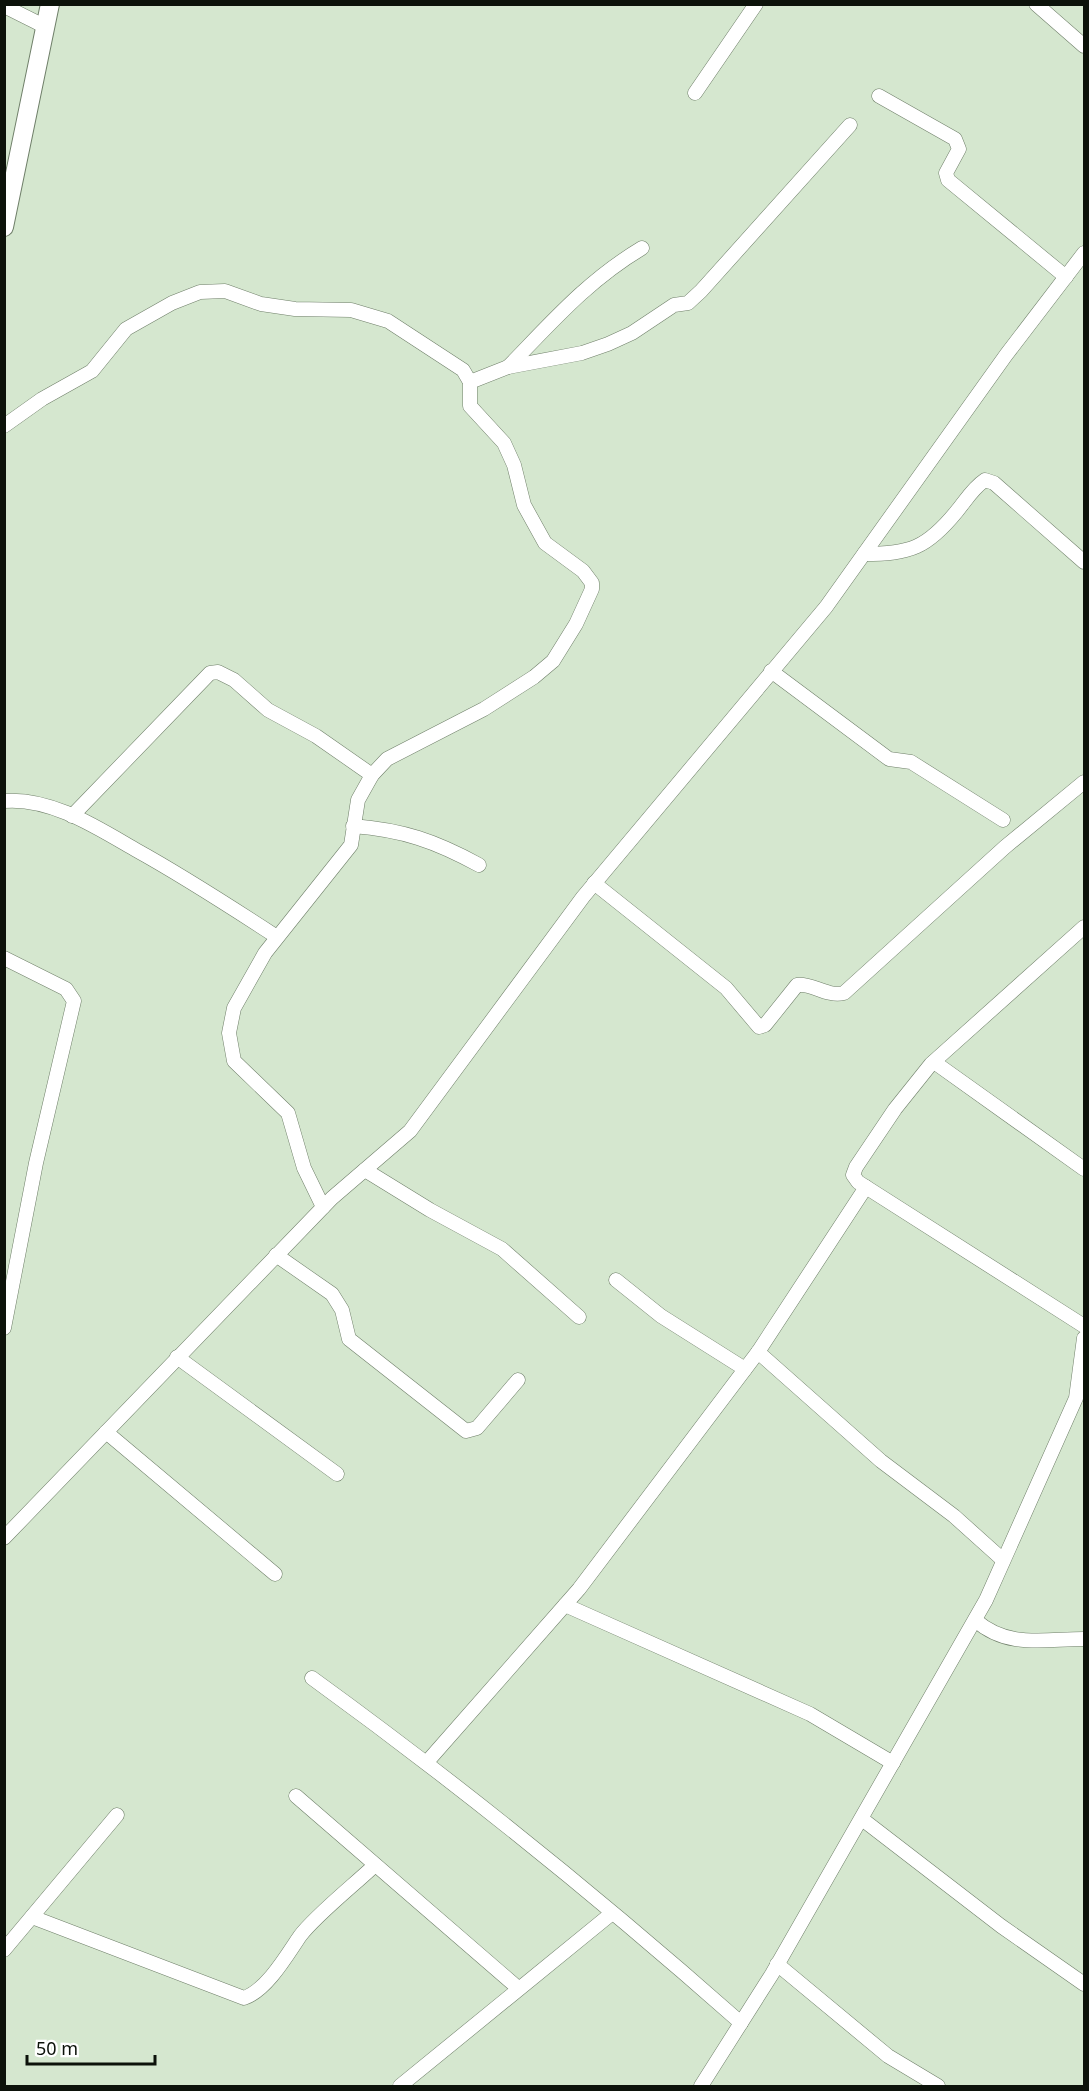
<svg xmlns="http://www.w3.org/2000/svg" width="1089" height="2091" viewBox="0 0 1089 2091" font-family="'Noto Sans',sans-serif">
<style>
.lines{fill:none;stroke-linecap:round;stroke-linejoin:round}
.street-casing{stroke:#6f7f69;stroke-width:15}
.secondary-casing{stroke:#6f7f69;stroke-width:20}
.street{stroke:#fff;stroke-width:14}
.secondary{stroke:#fff;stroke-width:18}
</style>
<rect width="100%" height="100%" fill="#d5e7cf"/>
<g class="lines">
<defs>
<g id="street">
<path d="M1036,4L1084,46"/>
<path d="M4,6L46,27"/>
<path d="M695,93L756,4"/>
<path d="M879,96L955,139L959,149L946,173L948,180L1066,277"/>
<path d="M508,367C552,322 587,281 642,248"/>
<path d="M470,382L508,367L582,353L608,344L632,333L674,305L688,303L701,291L850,125"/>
<path d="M4,426L42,399L92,371L126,329L172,303L200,292L225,291L261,304L295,309L351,310L388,321L463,370L470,382V406L504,443L514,465L524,505L545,543L583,571L592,583V589L576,624L553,661L534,677L484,709L387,759L372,775L358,800L351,845L265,953L234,1008L229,1033L234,1061L288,1113L304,1168L323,1207"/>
<path d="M864,554C910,554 927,548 957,511C966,500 973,488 985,480L994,483L1084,562"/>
<path d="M771,671L889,759L911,762L1003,820"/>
<path d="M4,801C51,797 98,828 136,850C185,877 231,907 277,937"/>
<path d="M72,816L210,673L218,672L234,680L268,710L316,736L372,775"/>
<path d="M353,826C403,830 435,841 479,865"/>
<path d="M594,883L726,988L759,1027L765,1025L797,985C813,983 826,997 844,993L1005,847L1084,782"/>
<path d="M1084,927L931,1064L895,1109L856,1167L853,1175L858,1182L1084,1326"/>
<path d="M4,958L66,989L74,1001L36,1163L4,1328"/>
<path d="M934,1062L1084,1169"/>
<path d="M365,1170L430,1210L502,1249L579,1317"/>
<path d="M276,1255L332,1294L342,1310L349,1339L466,1431L477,1428L518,1380"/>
<path d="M616,1280L661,1316L745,1369"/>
<path d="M758,1352L881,1461L954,1516L1003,1560"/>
<path d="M177,1357L337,1474"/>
<path d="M106,1432L275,1574"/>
<path d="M4,1538L332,1198L410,1131L583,897L826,607L1006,355L1084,253"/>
<path d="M565,1605L810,1714L893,1763"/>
<path d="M975,1620C1008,1649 1044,1639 1084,1639"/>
<path d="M312,1678C461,1786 603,1901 741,2023"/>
<path d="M427,1762L579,1589L758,1352L866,1187"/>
<path d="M296,1796L518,1988"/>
<path d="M862,1819L1001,1926L1084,1984"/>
<path d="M32,1917L244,1998C267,1990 287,1955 300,1936C316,1915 354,1885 375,1865"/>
<path d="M4,1950L117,1815"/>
<path d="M777,1964L888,2056L938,2086"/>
<path d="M400,2086L611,1914"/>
<path d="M701,2086L772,1974L986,1600L1076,1398L1084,1338"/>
</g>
<path id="secondary" d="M4,227L50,4"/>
</defs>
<use href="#street" class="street-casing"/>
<use href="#secondary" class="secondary-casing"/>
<use href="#street" class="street"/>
<use href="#secondary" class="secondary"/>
</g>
<rect width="1089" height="2091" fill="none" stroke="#0c120a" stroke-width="12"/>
<path d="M27 2055v9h128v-9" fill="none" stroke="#0c120a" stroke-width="3"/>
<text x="36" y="2055" font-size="18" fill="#0c120a" stroke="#ffffff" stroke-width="4.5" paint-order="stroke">50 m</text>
</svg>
